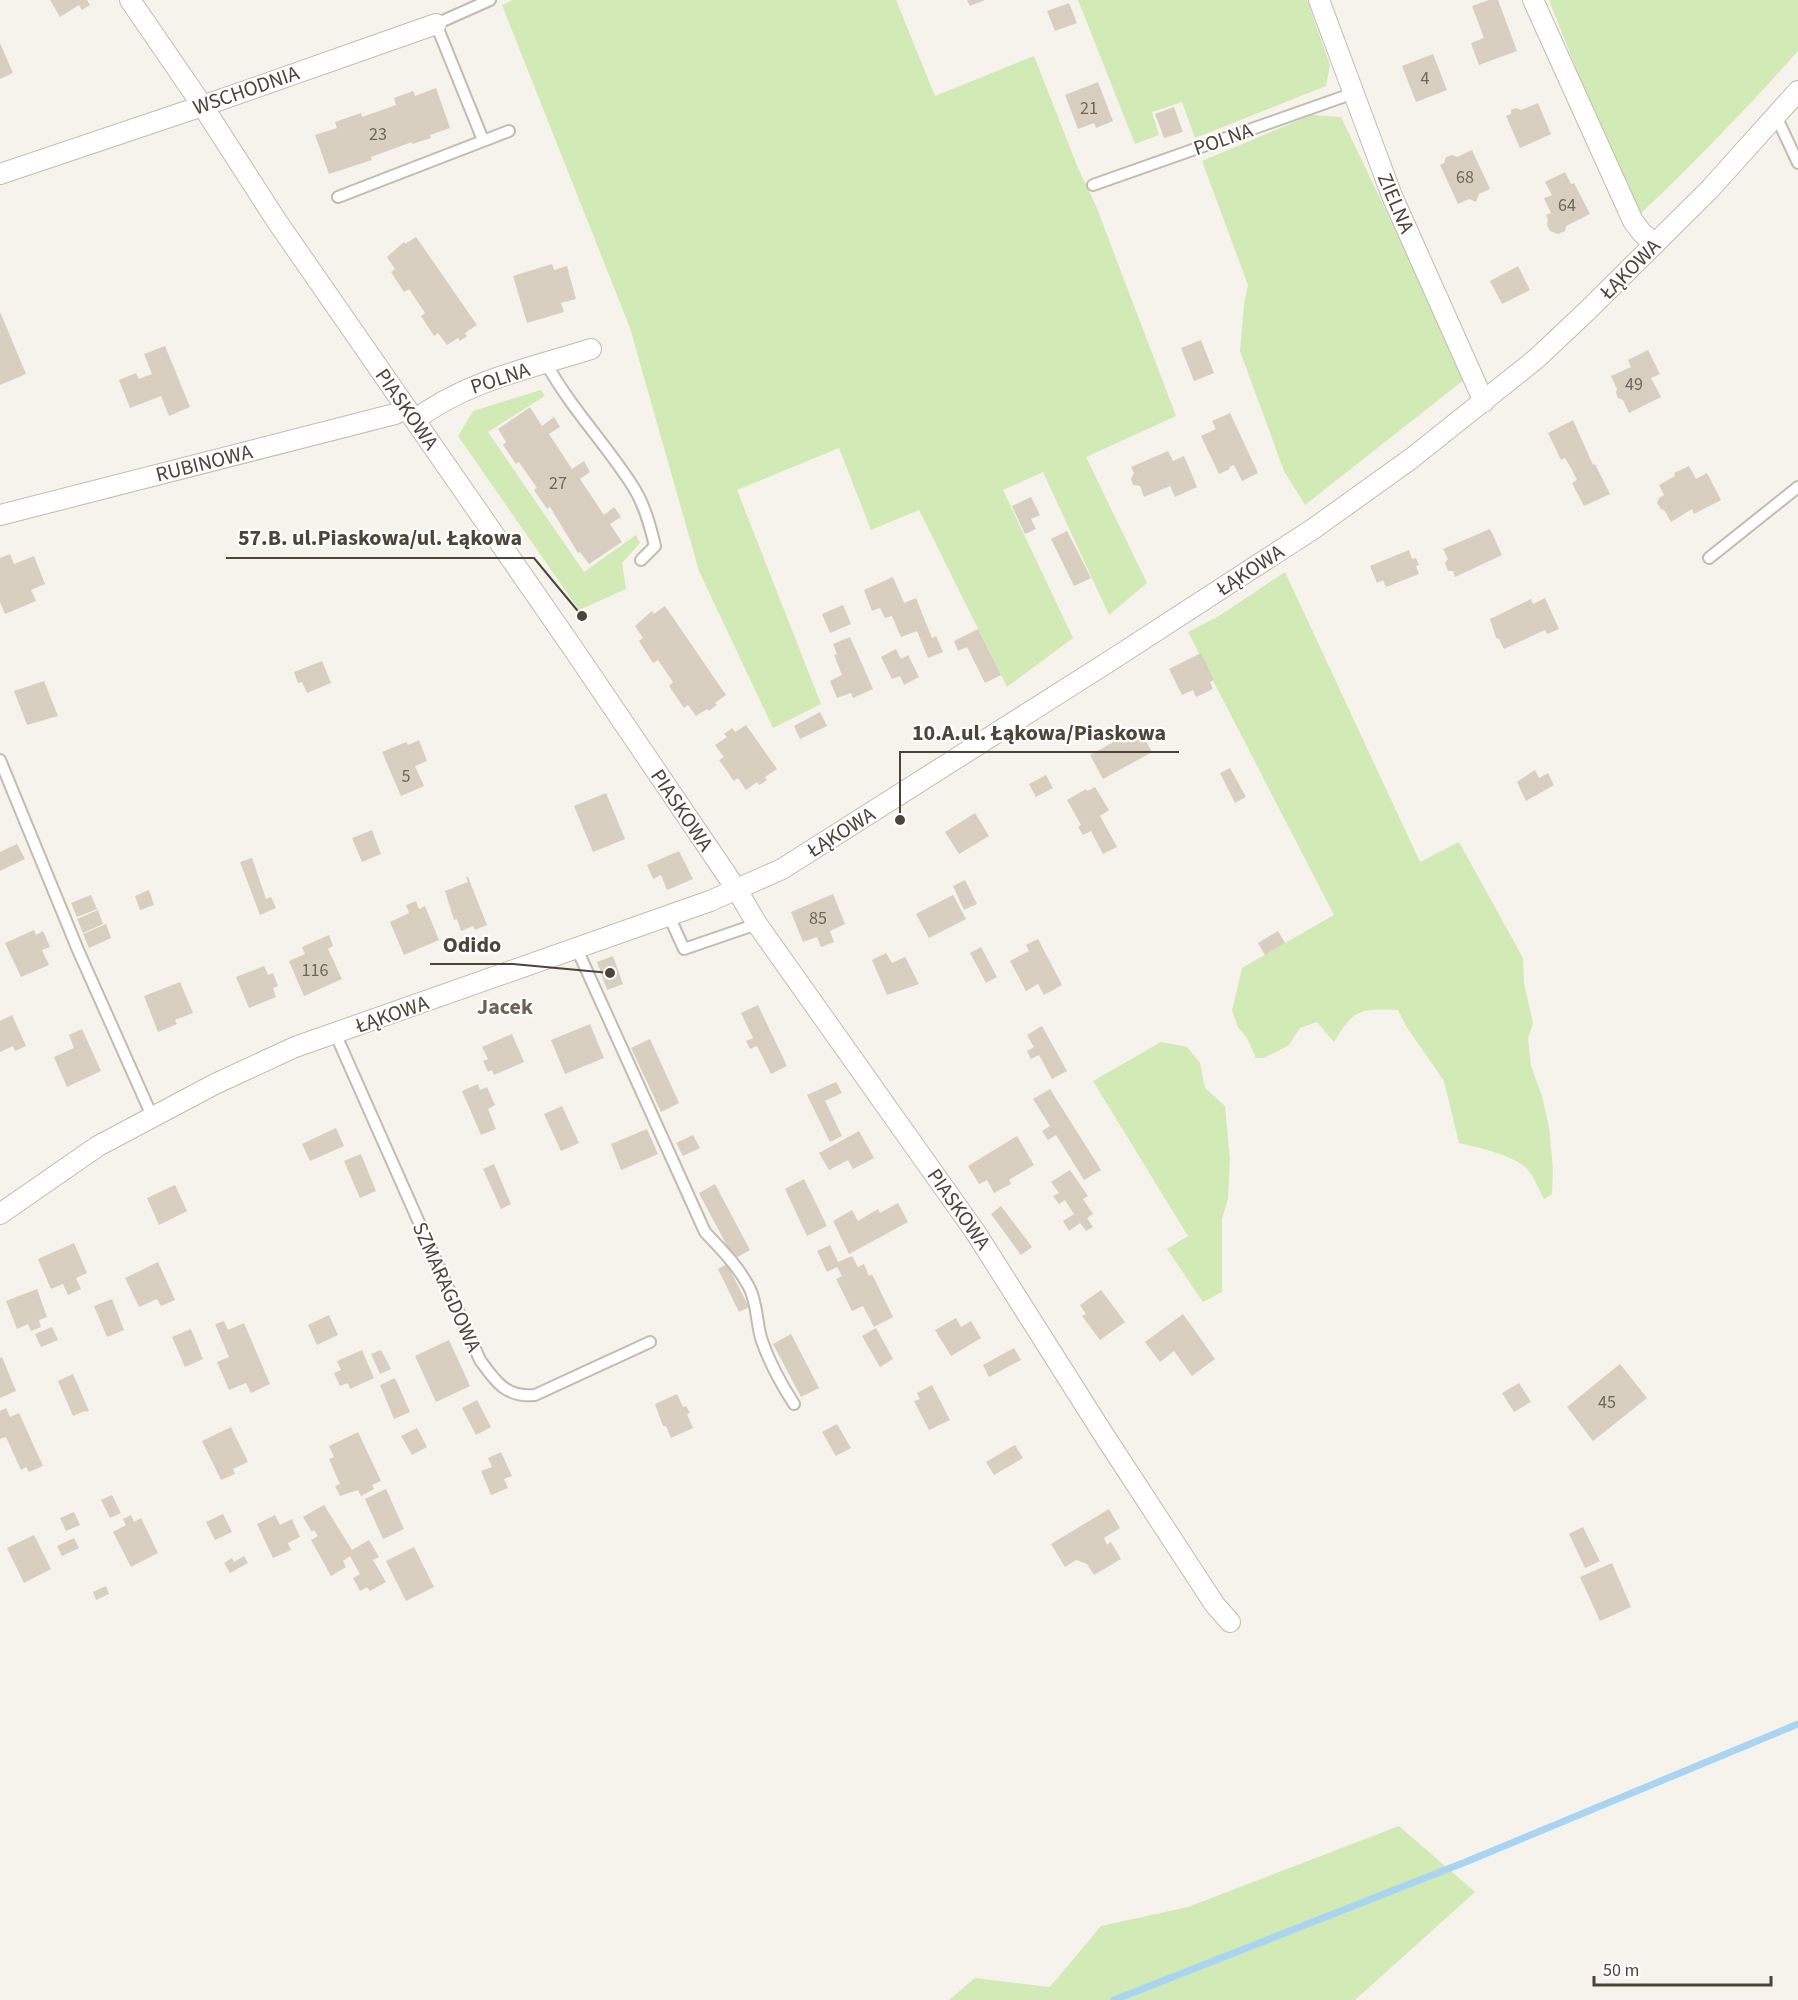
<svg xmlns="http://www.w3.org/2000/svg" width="1798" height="2000" viewBox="0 0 1798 2000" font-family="'Source Sans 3',sans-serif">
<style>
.green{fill:#d2eab5}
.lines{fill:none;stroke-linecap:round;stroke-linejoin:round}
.stream{stroke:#a9d4f2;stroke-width:7}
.building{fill:#d8cfc1}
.service-casing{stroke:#c2bbae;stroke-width:14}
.minor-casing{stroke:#c2bbae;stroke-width:22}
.service{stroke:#fff;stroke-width:10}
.minor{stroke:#fff;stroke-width:20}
.labels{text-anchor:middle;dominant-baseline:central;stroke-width:4.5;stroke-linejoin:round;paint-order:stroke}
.number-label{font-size:18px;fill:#6e675b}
.street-label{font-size:21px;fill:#4b4439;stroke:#fff}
.neighbourhood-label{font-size:22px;font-weight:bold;fill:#6e6250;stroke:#fff}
.leader{fill:none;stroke:#4b4439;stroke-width:2}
.callout-dot{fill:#4b4439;stroke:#fff;stroke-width:2}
.callout-label{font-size:22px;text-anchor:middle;font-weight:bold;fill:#4b4439;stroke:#fff;stroke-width:4.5;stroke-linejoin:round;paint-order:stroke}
</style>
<rect width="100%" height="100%" fill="#f6f3ec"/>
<g class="green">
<path d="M513,0H896L935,96L1034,56L1078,168L1096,206L1176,416L1086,457L1147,583L1109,615L1043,472L1003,490L1073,638L1007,687L919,510L871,530L839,448L737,490L821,704L773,728L699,571L630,328L502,5Z"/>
<path d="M1078,0H1307L1330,65L1326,86L1195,138L1182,102L1152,112L1159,135L1135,144Z"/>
<path d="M1549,0H1798V51C1747,108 1694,163 1638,216L1587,96Z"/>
<path d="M1311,115L1341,117L1465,375V379L1305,505L1284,471L1240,351L1244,304L1248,285L1202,161Z"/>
<path d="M541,390L545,396L488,432L584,572L636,535L640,543L622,563L626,589L579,610L458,436L473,411Z"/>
<path d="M1285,572L1420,862L1459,842L1523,958L1524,983L1533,1023L1528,1038L1531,1066L1542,1096L1549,1127L1553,1170L1552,1194L1544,1199C1539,1190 1535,1178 1528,1170C1517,1156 1477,1147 1459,1143L1444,1081L1406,1026L1398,1010C1359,1008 1354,1009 1334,1042L1317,1022L1300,1028L1289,1045L1264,1058H1256L1247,1038L1238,1027L1232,1011L1242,968L1334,915L1188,632L1219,616Z"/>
<path d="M1161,1042L1187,1047L1200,1063L1205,1088L1225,1106L1230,1159L1228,1199L1222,1219V1292L1203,1302L1167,1249L1188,1236L1093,1081Z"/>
<path d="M1399,1826L1475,1892L1355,2000H949L975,1978L1050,1987L1101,1926L1188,1907Z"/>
</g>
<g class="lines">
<path class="stream" d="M1114,2000L1468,1861L1798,1724"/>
</g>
<g class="building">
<path d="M50,0H87L90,5L82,10L79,5L60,17Z"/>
<path d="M967,0H985L970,6Z"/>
<path d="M1489,0H1498L1517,51L1479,65L1471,43L1484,38L1472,6Z"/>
<path d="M1069,3L1077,23L1055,31L1047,11Z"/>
<path d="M0,43L13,73L0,79Z"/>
<path d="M1433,54L1447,90L1416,102L1402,66Z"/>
<path d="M1098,82L1113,121L1096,128L1094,123L1078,129L1065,95Z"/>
<path d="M436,88L450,128L430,135L431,138L412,144V142L371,157L372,160L329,174L315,135L337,128L335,122L361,113L362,117L396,105L394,98L413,91L415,96Z"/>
<path d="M1538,103L1551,134L1520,148L1506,116L1511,114V110L1516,108L1521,110Z"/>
<path d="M1174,107L1183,132L1164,138L1155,114Z"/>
<path d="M1472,150L1490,189L1479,194L1476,202L1469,199L1458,204L1440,165L1444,163L1446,157L1452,155L1457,157Z"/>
<path d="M1565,172L1571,184L1574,183L1590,214L1566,226L1565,231L1558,234L1550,231L1547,225L1548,220L1546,215L1551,213L1544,198L1552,195L1545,182Z"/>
<path d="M416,237L477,325L465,333L467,336L460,341L458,338L447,345L438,333L434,336L421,316L425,313L409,289L404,292L391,272L395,269L387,257L404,242L405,244Z"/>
<path d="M552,264L554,270L567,266L576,299L561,303L564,312L527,323L513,276Z"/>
<path d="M1518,266L1530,290L1502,304L1490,281Z"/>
<path d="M0,312L26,374L0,385Z"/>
<path d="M1201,340L1214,373L1194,381L1181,348Z"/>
<path d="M165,346L190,407L169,416L161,396L130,408L119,380L136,373L139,379L152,374L144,354Z"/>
<path d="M1648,350L1660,374L1651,378L1661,397L1629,413L1623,400L1618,398L1616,393L1617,389L1611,376L1631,367L1628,360Z"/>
<path d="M530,407L542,426L554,417L560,427L549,434L572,469L584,461L590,472L580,479L604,515L614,507L621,517L610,524L622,542L589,564L580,552L578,553L550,507L547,509L534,490L537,488L519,462L516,464L503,445L506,442L498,429Z"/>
<path d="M1230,413L1258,473L1242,481L1234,465L1229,467L1230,469L1219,474L1201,436L1216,429L1212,421Z"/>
<path d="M1573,420L1593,465L1595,464L1610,494L1584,506L1572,483L1577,480L1571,468L1565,458L1561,460L1548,433Z"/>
<path d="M1168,451L1173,461L1184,456L1197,487L1175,497L1170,486L1144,497L1140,486L1133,485L1131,479L1134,473L1131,467Z"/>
<path d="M1689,466L1696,479L1707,473L1721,500L1694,514L1692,509L1671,522L1665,511L1661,509L1657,503L1659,498L1664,495L1659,485L1675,476L1674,473Z"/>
<path d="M1031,497L1040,515L1031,519L1036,529L1025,534L1012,506Z"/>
<path d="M1490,529L1502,555L1455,577L1453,571H1448L1445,563L1448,559L1443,549Z"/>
<path d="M1067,531L1091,578L1074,586L1051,539Z"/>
<path d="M1409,550L1412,559L1416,558L1419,565L1416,566L1419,574L1386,587L1383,580L1377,583L1370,566Z"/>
<path d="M10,554L14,564L34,556L45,584L31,590L36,601L5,614L0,602V558Z"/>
<path d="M893,577L904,603L916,598L932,638L936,636L943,652L928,658L917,631L901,637L892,616L885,618L880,608L872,611L864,590Z"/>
<path d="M1545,598L1559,629L1547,634L1545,630L1504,649L1499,639L1496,638L1490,619L1531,599L1533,604Z"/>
<path d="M843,605L851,624L830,633L822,614Z"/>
<path d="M665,606L726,695L715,703L717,705L709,711L707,709L696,716L688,705L684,708L669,686L673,682L658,660L653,663L639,641L643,638L635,626L652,611L654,614Z"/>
<path d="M978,629L1001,675L985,683L967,647L958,651L954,641Z"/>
<path d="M850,637L873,689L853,698L851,693L837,698L830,681L842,675L834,655L837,654L833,644Z"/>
<path d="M896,649L901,659L908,655L919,677L904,685L900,676L892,679L881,657Z"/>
<path d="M1201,653L1214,680L1210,682L1213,689L1196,697L1193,690L1182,695L1169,669Z"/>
<path d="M322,661L331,683L307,693L302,682L298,683L294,672Z"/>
<path d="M44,681L58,716L27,725L14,691Z"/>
<path d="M820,712L827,726L800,739L794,726Z"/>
<path d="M746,725L777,769L765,777L767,780L759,785L757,782L746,790L738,778L734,781L719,760L724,757L715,745L727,737L724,734L732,728L735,732Z"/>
<path d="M1139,728L1152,752L1103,779L1090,755Z"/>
<path d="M419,740L427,761L415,766L424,786L401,796L382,752L406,742L408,745Z"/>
<path d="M1230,768L1246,797L1235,803L1220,773Z"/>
<path d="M1535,770L1539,778L1548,773L1554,785L1526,801L1517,782Z"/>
<path d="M1046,775L1053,788L1036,797L1029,784Z"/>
<path d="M1095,787L1109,810L1100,816L1117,847L1103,854L1091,831L1083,835L1078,827L1081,825L1067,800L1086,789L1087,791Z"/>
<path d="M606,793L625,839L593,852L574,806Z"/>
<path d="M975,813L989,836L959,854L945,832Z"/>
<path d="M372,830L381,854L362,862L352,838Z"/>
<path d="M17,844L25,859L0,871V852Z"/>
<path d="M679,851L693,879L667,890L661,875L653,879L647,865Z"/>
<path d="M252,858L266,899L271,897L276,908L260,915L240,862Z"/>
<path d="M466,877H468L487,925L475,930L473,926L461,931L457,919L454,920L445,891L468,882Z"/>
<path d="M965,880L977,904L964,910L953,886Z"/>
<path d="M149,890L154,905L140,910L135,896Z"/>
<path d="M833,894L845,924L830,931L834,942L821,947L817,937L803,942L791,912Z"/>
<path d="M91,895L97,909L77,917L71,903Z"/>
<path d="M953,895L966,919L929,938L916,914Z"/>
<path d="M416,901L419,909L425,906L439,940L404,955L390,922L409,913L406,905Z"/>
<path d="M98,910L103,924L83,933L77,919Z"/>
<path d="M106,924L111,938L89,948L83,934Z"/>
<path d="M34,930L36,935L43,931L50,947L42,950L49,965L21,977L5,943Z"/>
<path d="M1278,931L1285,943L1265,955L1258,943Z"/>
<path d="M329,935L333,946L328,949L342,979L304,996L289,961L305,954L302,947Z"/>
<path d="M1038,939L1062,985L1044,995L1038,984L1026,991L1010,961L1029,951L1026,945Z"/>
<path d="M981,947L997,977L986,983L970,953Z"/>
<path d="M886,953L892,963L905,957L919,984L887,995L872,960Z"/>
<path d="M613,956L623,984L607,990L597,962Z"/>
<path d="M264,966L268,975L273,973L278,986L273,988L276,997L249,1008L236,977Z"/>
<path d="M180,982L193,1013L175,1020L177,1024L158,1032L144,996Z"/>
<path d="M758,1005L787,1066L771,1074L757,1046L750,1049L746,1041L753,1038L741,1013Z"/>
<path d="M12,1015L26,1046L15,1051L13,1046L0,1052V1021Z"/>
<path d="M590,1024L604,1058L565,1074L551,1040Z"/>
<path d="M1042,1026L1067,1071L1052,1079L1039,1055L1031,1059L1027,1051L1034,1047L1027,1035Z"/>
<path d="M82,1029L101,1071L67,1087L54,1057L74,1048L69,1035Z"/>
<path d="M512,1034L524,1062L494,1075L492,1070L488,1072L483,1061L488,1059L482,1047Z"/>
<path d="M650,1039L679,1103L661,1112L631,1048Z"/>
<path d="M836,1082L842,1093L825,1101L842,1136L830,1142L807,1095Z"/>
<path d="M478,1084L480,1090L487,1087L495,1105L488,1109L496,1129L481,1135L462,1091Z"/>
<path d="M1050,1089L1101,1170L1084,1180L1056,1135L1048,1140L1042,1131L1050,1126L1033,1099Z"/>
<path d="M562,1106L579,1143L561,1151L544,1114Z"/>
<path d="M336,1128L344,1146L310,1161L302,1144Z"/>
<path d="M647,1129L658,1154L621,1170L611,1144Z"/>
<path d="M859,1131L874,1158L853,1169L848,1160L829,1170L819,1153Z"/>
<path d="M693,1135L700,1148L683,1156L676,1143Z"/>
<path d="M1017,1136L1034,1165L1009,1180L1011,1184L994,1193L987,1180L979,1184L968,1166Z"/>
<path d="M361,1154L376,1191L360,1198L344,1161Z"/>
<path d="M494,1164L511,1204L501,1209L483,1169Z"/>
<path d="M1070,1170L1088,1196L1083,1199L1093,1214L1087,1218L1093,1227L1086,1231L1080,1223L1069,1231L1063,1221L1074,1214L1065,1200L1059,1204L1053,1196L1059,1193L1051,1182Z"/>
<path d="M804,1179L827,1226L807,1236L785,1189Z"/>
<path d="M715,1184L750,1250L734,1259L699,1193Z"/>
<path d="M175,1185L187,1211L159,1225L147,1198Z"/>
<path d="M898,1203L908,1222L849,1254L833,1221L852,1210L858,1221L878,1209L880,1213Z"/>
<path d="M1001,1206L1032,1247L1021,1255L991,1214Z"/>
<path d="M74,1243L87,1273L76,1278L81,1289L68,1295L63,1284L51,1289L38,1259Z"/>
<path d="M830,1245L838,1262L852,1256L858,1267L864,1264L869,1276L872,1274L893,1317L874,1327L863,1306L852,1311L836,1279L842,1276L837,1267L827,1272L817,1251Z"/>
<path d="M158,1262L175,1300L161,1306L157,1299L139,1307L125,1278Z"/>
<path d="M727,1264L749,1307L739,1312L718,1269Z"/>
<path d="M37,1289L47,1317L39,1320L41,1327L31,1331L28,1324L17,1329L6,1301Z"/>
<path d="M1101,1290L1125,1322L1100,1340L1082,1316L1086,1314L1080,1305Z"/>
<path d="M112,1299L124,1330L107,1337L94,1306Z"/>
<path d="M1183,1314L1215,1359L1192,1376L1174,1351L1160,1362L1145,1342Z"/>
<path d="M329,1315L338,1335L317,1345L308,1325Z"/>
<path d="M956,1318L961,1327L971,1321L981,1338L951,1356L935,1330Z"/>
<path d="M224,1321L228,1330L244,1323L270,1384L251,1393L246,1383L229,1390L217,1362L229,1357L215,1324Z"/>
<path d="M52,1327L58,1340L41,1347L35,1334Z"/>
<path d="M876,1328L893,1359L880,1367L862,1336Z"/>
<path d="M191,1329L203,1359L185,1367L172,1337Z"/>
<path d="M791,1334L819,1388L801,1397L773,1344Z"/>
<path d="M449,1340L470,1386L436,1402L415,1356Z"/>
<path d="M1014,1348L1021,1360L989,1377L983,1365Z"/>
<path d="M362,1350L374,1378L350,1389L348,1383L340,1386L334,1373L341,1370L337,1361Z"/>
<path d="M381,1350L391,1369L380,1374L371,1354Z"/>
<path d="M2,1357L16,1391L0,1398V1358Z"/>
<path d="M1620,1364L1647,1398L1593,1441L1567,1407Z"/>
<path d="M73,1374L89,1411L86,1412L85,1411L73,1416L58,1381Z"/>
<path d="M395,1378L410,1412L394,1419L380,1385Z"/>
<path d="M1519,1383L1531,1402L1514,1412L1502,1393Z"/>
<path d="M932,1385L950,1420L929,1430L914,1401L920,1399L917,1393Z"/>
<path d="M677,1394L683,1407L686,1406L690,1413L687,1414L693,1428L671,1438L666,1426H663L655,1404Z"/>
<path d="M477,1400L491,1427L476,1435L462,1408Z"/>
<path d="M6,1408L10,1417L19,1413L43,1466L29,1472L26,1467L21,1470L6,1437L0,1439V1411Z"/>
<path d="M837,1424L851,1448L836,1456L822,1432Z"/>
<path d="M231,1427L248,1462L233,1469L235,1474L221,1480L202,1441Z"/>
<path d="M417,1428L427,1447L412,1455L401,1436Z"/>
<path d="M358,1432L381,1481L372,1485L374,1489L361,1496L358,1490L340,1496L335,1486L340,1484L329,1459L334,1457L329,1446Z"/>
<path d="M1015,1445L1023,1458L994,1475L986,1462Z"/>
<path d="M501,1452L512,1476L504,1479L508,1488L491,1495L481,1471L492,1467L488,1458Z"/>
<path d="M386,1489L404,1529L383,1539L365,1499Z"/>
<path d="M112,1495L121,1513L110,1518L101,1500Z"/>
<path d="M324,1505L352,1550L369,1540L379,1557L373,1560L386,1582L370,1591L367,1587L360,1591L353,1578L360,1574L350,1556L343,1561L346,1567L331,1576L311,1540L318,1536L314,1530L312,1532L303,1517Z"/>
<path d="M1109,1509L1120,1528L1104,1538L1107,1545L1111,1542L1121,1559L1094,1575L1087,1564L1076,1560L1065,1567L1051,1544Z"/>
<path d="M74,1512L80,1525L66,1531L60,1518Z"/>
<path d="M223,1514L232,1532L215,1540L206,1522Z"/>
<path d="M131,1515L134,1522L141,1518L158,1553L131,1567L113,1532L126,1525L123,1519Z"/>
<path d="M275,1515L280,1525L292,1519L300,1537L288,1543L291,1550L273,1558L257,1524Z"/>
<path d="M1583,1527L1600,1561L1585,1568L1569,1534Z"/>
<path d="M34,1535L51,1569L24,1583L7,1548Z"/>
<path d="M74,1538L79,1548L62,1556L57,1546Z"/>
<path d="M414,1547L434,1587L406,1601L386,1561Z"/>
<path d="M244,1556L248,1563L230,1573L224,1563L232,1558L234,1562Z"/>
<path d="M1612,1563L1631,1607L1600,1621L1580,1577Z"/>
<path d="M106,1586L109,1594L96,1600L93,1592Z"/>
</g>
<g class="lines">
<defs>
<g id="service">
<path d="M1776,116L1798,163"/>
<path d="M483,140L436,24L490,0"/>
<path d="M1093,185L1354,93"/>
<path d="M338,197L509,131"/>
<path d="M546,363C570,407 605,443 632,485C644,503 650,525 655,546L641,560"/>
<path d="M1709,558L1798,487"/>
<path d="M0,760L78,950L152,1116"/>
<path d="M669,916L684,949L757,924"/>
<path d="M577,949L705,1232C721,1249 738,1266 749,1287C758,1304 756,1324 762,1341C770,1364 781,1384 794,1404"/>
<path d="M335,1033L480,1360C495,1381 506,1398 535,1395L650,1342"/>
</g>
<g id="minor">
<path d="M130,0L202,105L276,220L572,647L737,890L757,924L976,1233L1102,1432L1215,1605L1230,1622"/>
<path d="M1319,0L1392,196L1484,402"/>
<path d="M1533,0L1633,221L1642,233L1655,244"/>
<path d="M0,174L220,100L436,24"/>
<path d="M415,420C466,381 531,368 591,349"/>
<path d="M0,515L395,414L406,408"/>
<path d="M0,1214L98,1146L215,1084L295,1047L710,901L782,869L1113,659L1313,529L1412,458L1536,359L1587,311L1710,189L1798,91"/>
</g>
</defs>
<use href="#service" class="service-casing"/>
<use href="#minor" class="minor-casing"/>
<use href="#service" class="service"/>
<use href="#minor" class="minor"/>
</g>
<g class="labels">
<g class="number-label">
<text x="1425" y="78">4</text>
<text x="1089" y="108">21</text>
<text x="378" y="134">23</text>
<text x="1465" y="177">68</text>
<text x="1567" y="205">64</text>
<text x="1634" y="384">49</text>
<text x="558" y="483">27</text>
<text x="406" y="776">5</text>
<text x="818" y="918">85</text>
<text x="315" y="970">116</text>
<text x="1607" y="1402">45</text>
</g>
<g class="street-label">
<text transform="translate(246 90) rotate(-19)">WSCHODNIA</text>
<text transform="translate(1223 139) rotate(-19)">POLNA</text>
<text transform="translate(1396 203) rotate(67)">ZIELNA</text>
<text transform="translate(1630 269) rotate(-45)">ŁĄKOWA</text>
<text transform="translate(500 378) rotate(-18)">POLNA</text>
<text transform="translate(407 409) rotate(55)">PIASKOWA</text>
<text transform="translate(204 463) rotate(-14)">RUBINOWA</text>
<text transform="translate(1250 570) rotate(-33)">ŁĄKOWA</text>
<text transform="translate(682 810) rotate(56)">PIASKOWA</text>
<text transform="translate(841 832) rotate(-32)">ŁĄKOWA</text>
<text transform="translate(392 1014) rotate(-19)">ŁĄKOWA</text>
<text transform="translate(959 1209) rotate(55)">PIASKOWA</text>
<text transform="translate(447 1287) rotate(66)">SZMARAGDOWA</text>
</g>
<g class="neighbourhood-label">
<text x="505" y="1007">Jacek</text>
</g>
</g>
<path class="leader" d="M582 616L534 558H226M900 820L900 752H1179M610 973L513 964H430"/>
<g class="callout-dot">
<circle cx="582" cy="616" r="6"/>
<circle cx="900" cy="820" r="6"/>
<circle cx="610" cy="973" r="6"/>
</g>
<g class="callout-label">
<text x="380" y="545">57.B. ul.Piaskowa/ul. Łąkowa</text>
<text x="1039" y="740">10.A.ul. Łąkowa/Piaskowa</text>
<text x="472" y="952">Odido</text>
</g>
<path d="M1594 1976v9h177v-9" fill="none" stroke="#4b4439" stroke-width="3"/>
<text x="1603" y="1976" font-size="18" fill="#4b4439" stroke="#ffffff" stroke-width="4.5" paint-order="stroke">50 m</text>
</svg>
